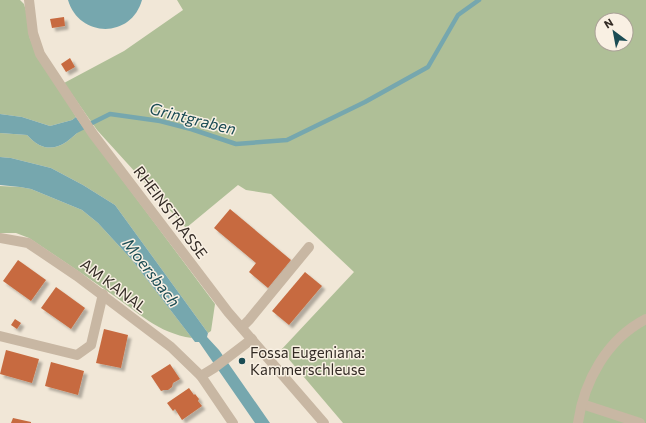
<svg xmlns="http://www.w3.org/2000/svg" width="646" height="423" viewBox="0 0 646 423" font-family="Commissioner,sans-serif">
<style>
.green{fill:#afbf97;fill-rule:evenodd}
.water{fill:#76a7ae}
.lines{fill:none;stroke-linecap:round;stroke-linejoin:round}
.stream{stroke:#76a7ae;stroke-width:4.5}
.building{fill:#c76b3f;filter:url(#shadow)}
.minor{stroke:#c8b7a3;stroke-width:10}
.poi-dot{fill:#1b4c54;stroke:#f9f0e3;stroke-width:1.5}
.labels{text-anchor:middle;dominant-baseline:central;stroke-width:3;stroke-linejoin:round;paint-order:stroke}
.street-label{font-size:15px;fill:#332b25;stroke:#f9f0e3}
.poi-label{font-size:15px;fill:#332b25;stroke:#f9f0e3;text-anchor:start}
.water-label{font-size:16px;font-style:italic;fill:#1b4c54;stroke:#f9f0e3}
</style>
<defs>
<filter id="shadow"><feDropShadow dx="3.5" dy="3.5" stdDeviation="1" flood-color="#0004"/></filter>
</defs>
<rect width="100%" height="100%" fill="#f1e7d7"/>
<g class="green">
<path d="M0,0H20L24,4L27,14L30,39L76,117L72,120L50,126L22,117L0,114Z"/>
<path d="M177,0H646V423H343L281,350L354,272L271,194L246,190L238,185L186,228L97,130L64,83L124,51L183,10ZM602,20H626V44H602Z"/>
<path d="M83,127L215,304L211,331L208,333L115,205L83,185L51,168L11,158L0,157V133L27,135C48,158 65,146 83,127Z"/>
<path d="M0,186L20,187L31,189L82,210L98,223L132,260L192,338C157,333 138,312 110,293C83,274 56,256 29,238L16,233H0Z"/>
</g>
<g class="water">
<path d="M68,0H142C131,39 79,38 68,0Z"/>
<path d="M0,114L22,117L50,126L72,120L76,117L83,127C65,146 48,158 27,135L0,133Z"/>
<path d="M0,157L11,158L51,168L83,185L115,205L208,333L207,337L219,350L270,423H255L199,342H195L132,260L98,223L82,210L31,189L20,187L0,185Z"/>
</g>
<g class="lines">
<path class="stream" d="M76,131L110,114L160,121L191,129L236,144L287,140L365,102L428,67L458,15L479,0"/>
</g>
<g class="building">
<path d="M64,17L65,26L52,28L50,19Z"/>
<path d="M70,58L75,67L66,72L61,64Z"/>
<path d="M230,209L291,260L268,288L249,272L256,263L214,228Z"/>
<path d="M18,260L46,280L31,301L3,281Z"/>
<path d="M305,272L322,286L289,325L272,311Z"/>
<path d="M56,287L85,308L71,329L41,308Z"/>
<path d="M15,319L21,323L17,329L11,325Z"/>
<path d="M104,329L128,335L121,368L96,363Z"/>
<path d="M6,350L39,359L32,383L0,374Z"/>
<path d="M51,362L84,371L78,395L45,386Z"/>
<path d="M170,364L180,379L173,383L172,387L168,390H164L161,391L151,376Z"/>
<path d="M189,388L194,395L195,394L199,399L198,401L202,406L182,420L175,409L173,411L167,403Z"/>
<path d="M13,418L31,422V423H11Z"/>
</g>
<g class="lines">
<g class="minor">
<path d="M29,0L33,33L40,54L93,134L228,312L324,423"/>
<path d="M0,238L28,243L77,276L171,347L201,376L233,423"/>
<path d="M242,327L249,320L309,247"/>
<path d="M0,336L77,355L91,345L103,294"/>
<path d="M201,376L214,368L252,339"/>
<path d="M582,404L640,423"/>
<path d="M578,423C584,381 607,339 646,319"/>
</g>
</g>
<circle class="poi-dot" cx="242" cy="361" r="4"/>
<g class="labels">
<g class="street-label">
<text transform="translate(171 212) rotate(53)">RHEINSTRASSE</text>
<text transform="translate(114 285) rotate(37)">AM KANAL</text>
</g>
<g class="poi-label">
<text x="250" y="352">Fossa Eugeniana:<tspan x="250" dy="17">Kammerschleuse</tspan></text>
</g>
<g class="water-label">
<text transform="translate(193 118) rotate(14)">Grintgraben</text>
<text transform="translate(152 272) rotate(52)">Moersbach</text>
</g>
</g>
<g transform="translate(614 32) rotate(328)"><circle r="19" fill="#f9f0e3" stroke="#aaa197"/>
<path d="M0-3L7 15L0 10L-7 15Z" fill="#1b4c54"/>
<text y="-6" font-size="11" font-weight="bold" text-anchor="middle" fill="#332b25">N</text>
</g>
</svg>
